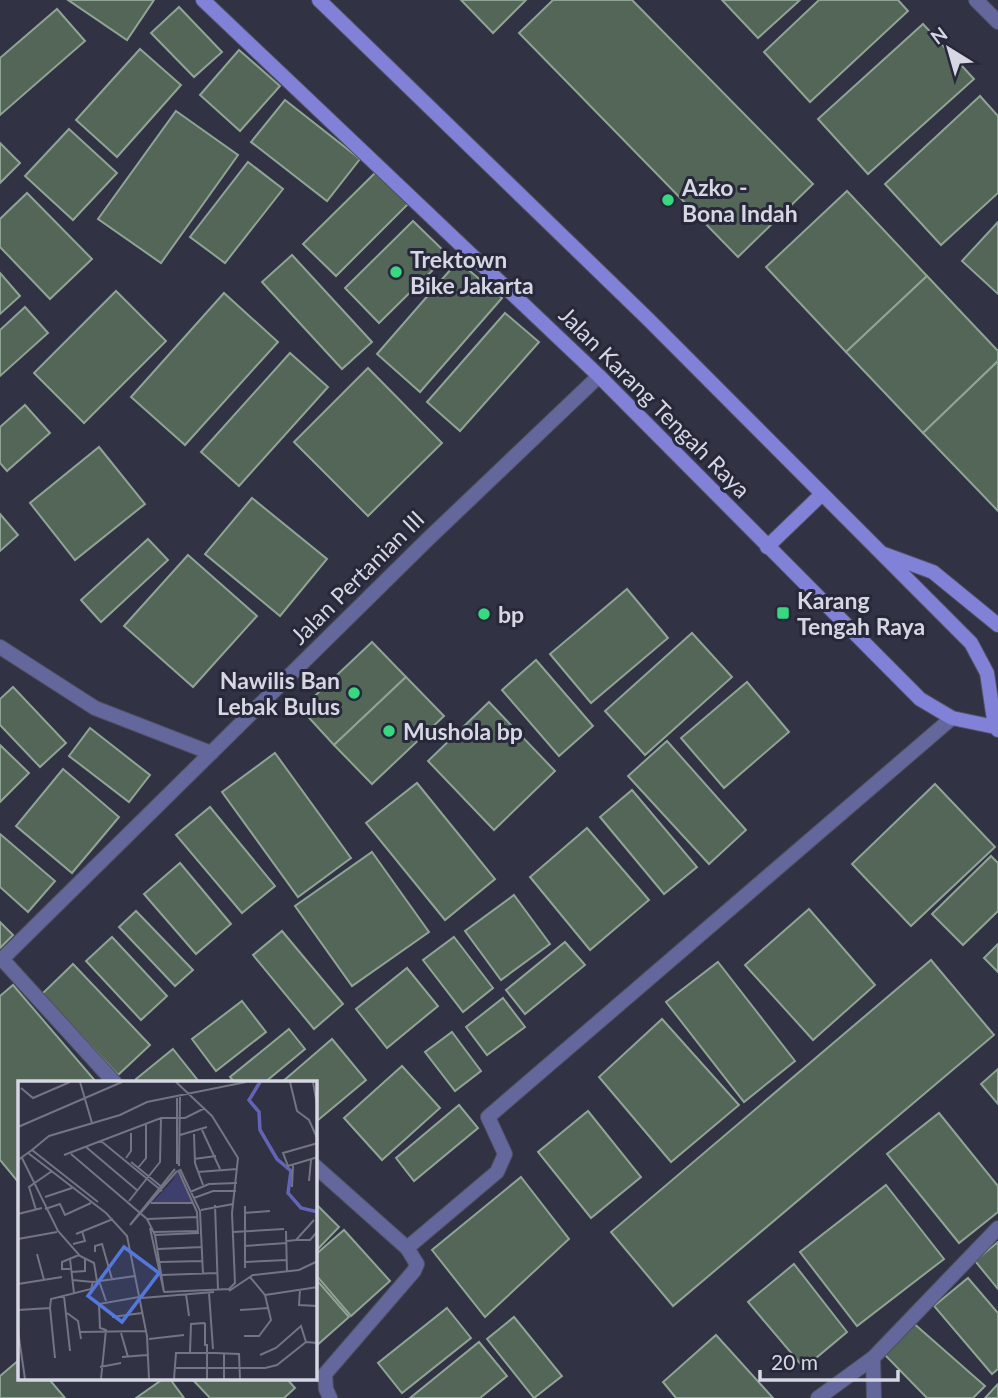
<svg xmlns="http://www.w3.org/2000/svg" width="998" height="1398" viewBox="0 0 998 1398" font-family="Lato,sans-serif">
<style>
.building{fill:#536658;stroke:#8fa495;stroke-width:2}
.lines{fill:none;stroke-linecap:round;stroke-linejoin:round}
.street-casing{stroke:#4f5061;stroke-width:16}
.secondary-casing{stroke:#4f5061;stroke-width:16}
.street{stroke:#64679c;stroke-width:14}
.secondary{stroke:#8081d7;stroke-width:14}
.poi-dot{fill:#38d880;stroke:#27283a;stroke-width:2.5}
.labels{text-anchor:middle;dominant-baseline:central;stroke-width:6;stroke-linejoin:round;paint-order:stroke}
.poi-label{font-size:23px;font-weight:bold;fill:#d6d7e3;stroke:#27283a;text-anchor:start}
.street-label{font-size:23px;fill:#d6d7e3;stroke:#27283a}
.inset-river{fill:none;stroke:#6464b6;stroke-width:3.5}
.inset-road{fill:none;stroke:#737484;stroke-width:2}
.view{fill:#5477db;fill-opacity:0.15;stroke:#5477db;stroke-width:3.5}
.inset-edge{fill:none;stroke:#d6d7e3;stroke-width:3.5}
</style>
<rect width="100%" height="100%" fill="#313244"/>
<g class="building">
<path d="M68,0H154L127,40Z"/>
<path d="M461,0H526L493,33Z"/>
<path d="M553,0H632L813,184L738,257L519,33Z"/>
<path d="M722,0H800L758,38Z"/>
<path d="M819,0H898L908,11L810,102L764,52Z"/>
<path d="M179,7L222,52L194,77L151,33Z"/>
<path d="M57,9L85,41L0,115V58Z"/>
<path d="M923,24L974,79L868,174L818,119Z"/>
<path d="M140,49L181,85L117,157L76,120Z"/>
<path d="M239,50L280,86L240,131L200,95Z"/>
<path d="M980,96L998,116V193L941,245L885,184Z"/>
<path d="M285,100L360,159L327,201L251,142Z"/>
<path d="M176,111L238,155L161,263L98,219Z"/>
<path d="M69,129L117,173L73,220L25,176Z"/>
<path d="M0,143L20,163L0,183Z"/>
<path d="M248,162L283,189L225,263L190,237Z"/>
<path d="M377,171L409,203L336,276L303,244Z"/>
<path d="M847,191L927,276L846,352L766,267Z"/>
<path d="M27,193L92,259L50,299L0,247V219Z"/>
<path d="M413,221L448,255L379,323L345,288Z"/>
<path d="M998,222V294L962,261Z"/>
<path d="M292,255L372,342L342,369L262,282Z"/>
<path d="M458,261L502,298L420,392L377,354Z"/>
<path d="M0,273L20,296L0,314Z"/>
<path d="M927,276L998,351V361L923,433L846,352Z"/>
<path d="M116,291L166,341L84,423L34,373Z"/>
<path d="M224,293L278,342L185,445L131,397Z"/>
<path d="M25,307L48,333L0,376V330Z"/>
<path d="M505,313L539,342L460,431L427,402Z"/>
<path d="M290,353L328,387L239,486L201,452Z"/>
<path d="M998,361V511L923,433Z"/>
<path d="M368,368L442,443L368,516L294,442Z"/>
<path d="M25,405L50,433L7,471L0,463V427Z"/>
<path d="M99,447L145,504L75,560L30,503Z"/>
<path d="M252,498L327,559L280,616L205,554Z"/>
<path d="M0,514L18,535L0,551Z"/>
<path d="M148,539L168,560L101,622L81,600Z"/>
<path d="M188,555L257,616L193,687L124,626Z"/>
<path d="M627,589L668,638L591,703L550,654Z"/>
<path d="M692,633L732,677L645,755L605,711Z"/>
<path d="M372,642L406,677L334,745L301,709Z"/>
<path d="M536,660L593,726L559,756L502,690Z"/>
<path d="M406,677L444,716L372,784L334,745Z"/>
<path d="M747,682L789,732L724,788L681,738Z"/>
<path d="M13,687L66,743L40,767L0,725V699Z"/>
<path d="M489,702L555,771L494,830L428,761Z"/>
<path d="M90,728L150,775L129,802L69,756Z"/>
<path d="M667,741L746,830L709,864L628,776Z"/>
<path d="M0,745L29,773L0,802Z"/>
<path d="M275,753L351,858L298,897L222,792Z"/>
<path d="M63,769L119,817L72,873L16,826Z"/>
<path d="M417,783L495,879L445,920L366,823Z"/>
<path d="M935,784L995,847L911,926L852,864Z"/>
<path d="M632,790L697,867L664,894L600,817Z"/>
<path d="M210,807L275,886L242,913L176,835Z"/>
<path d="M587,828L649,900L590,950L530,877Z"/>
<path d="M0,834L55,881L28,912L0,887Z"/>
<path d="M372,852L429,932L352,986L295,906Z"/>
<path d="M991,856L998,863V911L963,945L932,914Z"/>
<path d="M180,863L231,924L196,954L144,894Z"/>
<path d="M514,895L550,944L501,980L465,931Z"/>
<path d="M809,909L875,985L813,1040L745,965Z"/>
<path d="M136,911L193,970L175,986L119,927Z"/>
<path d="M0,922L13,935L0,948Z"/>
<path d="M282,931L343,1004L314,1029L253,955Z"/>
<path d="M112,937L167,996L141,1020L86,961Z"/>
<path d="M454,937L493,988L463,1012L423,960Z"/>
<path d="M565,942L585,965L525,1014L506,990Z"/>
<path d="M998,944V972L984,958Z"/>
<path d="M931,960L994,1035L673,1306L611,1232Z"/>
<path d="M718,962L795,1061L744,1102L666,1002Z"/>
<path d="M73,964L150,1045L118,1075L42,994Z"/>
<path d="M407,968L438,1006L387,1048L356,1009Z"/>
<path d="M13,985L97,1083H19V1183L0,1160V996Z"/>
<path d="M503,998L525,1027L487,1055L466,1027Z"/>
<path d="M242,1001L266,1032L216,1071L192,1039Z"/>
<path d="M662,1019L739,1105L671,1162L599,1077Z"/>
<path d="M289,1029L305,1049L264,1083H235L230,1077Z"/>
<path d="M452,1032L481,1071L455,1091L425,1052Z"/>
<path d="M332,1039L366,1080L317,1121L315,1119V1083L282,1082Z"/>
<path d="M173,1049L200,1083H140L136,1079Z"/>
<path d="M402,1066L440,1108L382,1160L344,1118Z"/>
<path d="M998,1069V1104L981,1084Z"/>
<path d="M459,1105L478,1128L414,1181L396,1158Z"/>
<path d="M588,1111L641,1177L591,1218L538,1152Z"/>
<path d="M939,1113L998,1186V1212L959,1243L887,1154Z"/>
<path d="M521,1177L569,1239L485,1317L432,1250Z"/>
<path d="M886,1185L944,1259L857,1326L800,1252Z"/>
<path d="M315,1203L339,1227L315,1252Z"/>
<path d="M344,1230L390,1281L351,1316L315,1274V1255Z"/>
<path d="M998,1242V1289L975,1261Z"/>
<path d="M794,1264L847,1332L804,1368L748,1302Z"/>
<path d="M315,1278L349,1317L315,1347Z"/>
<path d="M968,1278L998,1313V1369L992,1374L934,1306Z"/>
<path d="M447,1308L471,1338L402,1393L378,1363Z"/>
<path d="M514,1317L562,1376L534,1398L487,1339Z"/>
<path d="M911,1321L985,1386L973,1398H927L884,1354Z"/>
<path d="M716,1335L773,1398H676L663,1382Z"/>
<path d="M479,1342L507,1376L480,1398H410Z"/>
<path d="M19,1360V1379H49L65,1398H0V1376Z"/>
<path d="M163,1379H170L184,1398H136Z"/>
<path d="M192,1379H287L295,1388L284,1398H210Z"/>
<path d="M998,1384V1398H985Z"/>
</g>
<g class="lines">
<defs>
<g id="street">
<path d="M976,0L998,22"/>
<path d="M0,647L95,708L211,753"/>
<path d="M2,959L115,1083"/>
<path d="M0,961L428,539L599,376"/>
<path d="M315,1166L407,1248L417,1264L414,1271L325,1374L326,1389L330,1398"/>
<path d="M407,1248L497,1172L505,1154L488,1117L952,718"/>
<path d="M873,1358L874,1398"/>
<path d="M818,1398L873,1358L998,1228"/>
</g>
<g id="secondary">
<path d="M203,0L599,376L920,699L952,718L995,727L998,730"/>
<path d="M319,0L648,319L971,643L987,673L995,727"/>
<path d="M767,547L822,494"/>
<path d="M884,554L933,572L998,625"/>
</g>
</defs>
<use href="#street" class="street-casing"/>
<use href="#secondary" class="secondary-casing"/>
<use href="#street" class="street"/>
<use href="#secondary" class="secondary"/>
</g>
<g class="poi-dot">
<circle cx="668" cy="200" r="7"/>
<circle cx="396" cy="272" r="7"/>
<rect x="776" y="606" width="14" height="14" rx="3.5"/>
<circle cx="484" cy="614" r="7"/>
<circle cx="354" cy="693" r="7"/>
<circle cx="389" cy="731" r="7"/>
</g>
<g class="labels">
<g class="poi-label">
<text x="682" y="187">Azko -<tspan x="682" dy="26">Bona Indah</tspan></text>
<text x="410" y="259">Trektown<tspan x="410" dy="26">Bike Jakarta</tspan></text>
<text x="797" y="600">Karang<tspan x="797" dy="26">Tengah Raya</tspan></text>
<text x="498" y="614">bp</text>
<text x="340" y="680" text-anchor="end">Nawilis Ban<tspan x="340" dy="26">Lebak Bulus</tspan></text>
<text x="403" y="731">Mushola bp</text>
</g>
<g class="street-label">
<text transform="translate(655 402) rotate(45)">Jalan Karang Tengah Raya</text>
<text transform="translate(357 577) rotate(-45)">Jalan Pertanian III</text>
</g>
</g>
<g transform="translate(18 1081)">
<rect width="299" height="299" fill="#313244"/>
<path d="M159,90L174,121H135L155,99Z" fill="#3f3f6e"/>
<path class="inset-river" d="M242,1L231,19L241,31L242,49L259,78L273,90L270,112L283,127L300,131"/>
<path class="inset-road" d="M62,1L74,42M272,1L279,30L291,39L300,59M295,1L300,29M3,7L15,17L52,1M0,46L104,1M184,49L202,88M176,53L177,82L185,104M162,54L189,46M83,60L144,110M300,62L265,72L270,85L300,76M68,66L120,110M14,69L31,55L102,34L129,21L228,1M10,72L88,132L109,155L129,255L131,298M53,73L129,138L137,154L146,211M46,74L143,37H167L187,27M4,77L40,150L62,175L76,182L79,200M108,77L113,70V52M176,78L198,75M0,79L14,69L80,121M113,81L145,107M159,83V17M161,85L162,16M120,87L128,77V44M162,88L182,130L185,193M160,89L179,131L180,152M180,91L219,88M291,100L293,79M274,106L275,84M172,111L191,103L219,102M27,116L54,107M176,117L195,110H218M111,120L142,81L143,37M133,122H175M197,124L200,209M27,128L42,123L47,134L73,122M18,129L11,106L34,90M183,129L215,123M226,132L252,130M0,133L24,127M129,138L179,136M112,144L157,88M112,144L159,90M132,147L146,211M268,150L269,191M136,151L180,150M215,151L266,148M58,153L95,138M137,154L181,152M0,158L39,151M278,159H292L300,150M269,160L278,159L296,139M55,163L67,160L64,150M226,165L269,162M140,168L184,166M77,171V165L84,163L94,198M19,173L26,199M52,178L56,212M142,181L184,180M227,181L269,179M227,187V125M52,188H44V181L61,174M53,191L67,190V178M144,194L199,192M54,199L75,201M81,200L88,220M0,203L44,196M282,208L281,224L300,225M211,210L235,194L281,189L300,180M146,211L211,208L217,202L214,132L220,77L194,35L158,1M191,212L195,268M168,213L171,235M247,214L300,206M46,215L52,270M124,217L196,211M32,227L37,277M0,229L32,227L33,218L73,208L75,201L117,195M222,229L251,227M49,232L60,240L63,258M94,236L124,232M0,250L7,298M62,251L128,250M103,252L110,276M226,255H241L253,239L247,214L232,196M131,258L166,254M187,265V242M172,272L173,243L187,242M242,274L258,267L283,245L288,261M104,276L129,274M82,286L103,282M158,287H247L259,284L288,261L300,262M83,298L88,249L82,247L81,223L121,216M156,298L158,272H197L221,273L222,298M189,298V263M206,298V272"/>
<path class="view" d="M106,166L141,192L104,241L70,215Z"/>
<rect width="299" height="299" class="inset-edge"/>
</g>
<g transform="translate(949 49) rotate(323)" stroke="#27283a" stroke-width="5" paint-order="stroke">
<path d="M0-5L12 26L0 18L-12 26Z" fill="#d6d7e3"/>
<text y="-10" font-size="19" font-weight="bold" text-anchor="middle" fill="#d6d7e3">N</text>
</g>
<path d="M760 1370v10h138v-10" fill="none" stroke="#d6d7e3" stroke-width="3.5"/>
<text x="771" y="1370" font-size="21" fill="#d6d7e3" stroke="#27283a" stroke-width="5" paint-order="stroke">20 m</text>
</svg>
